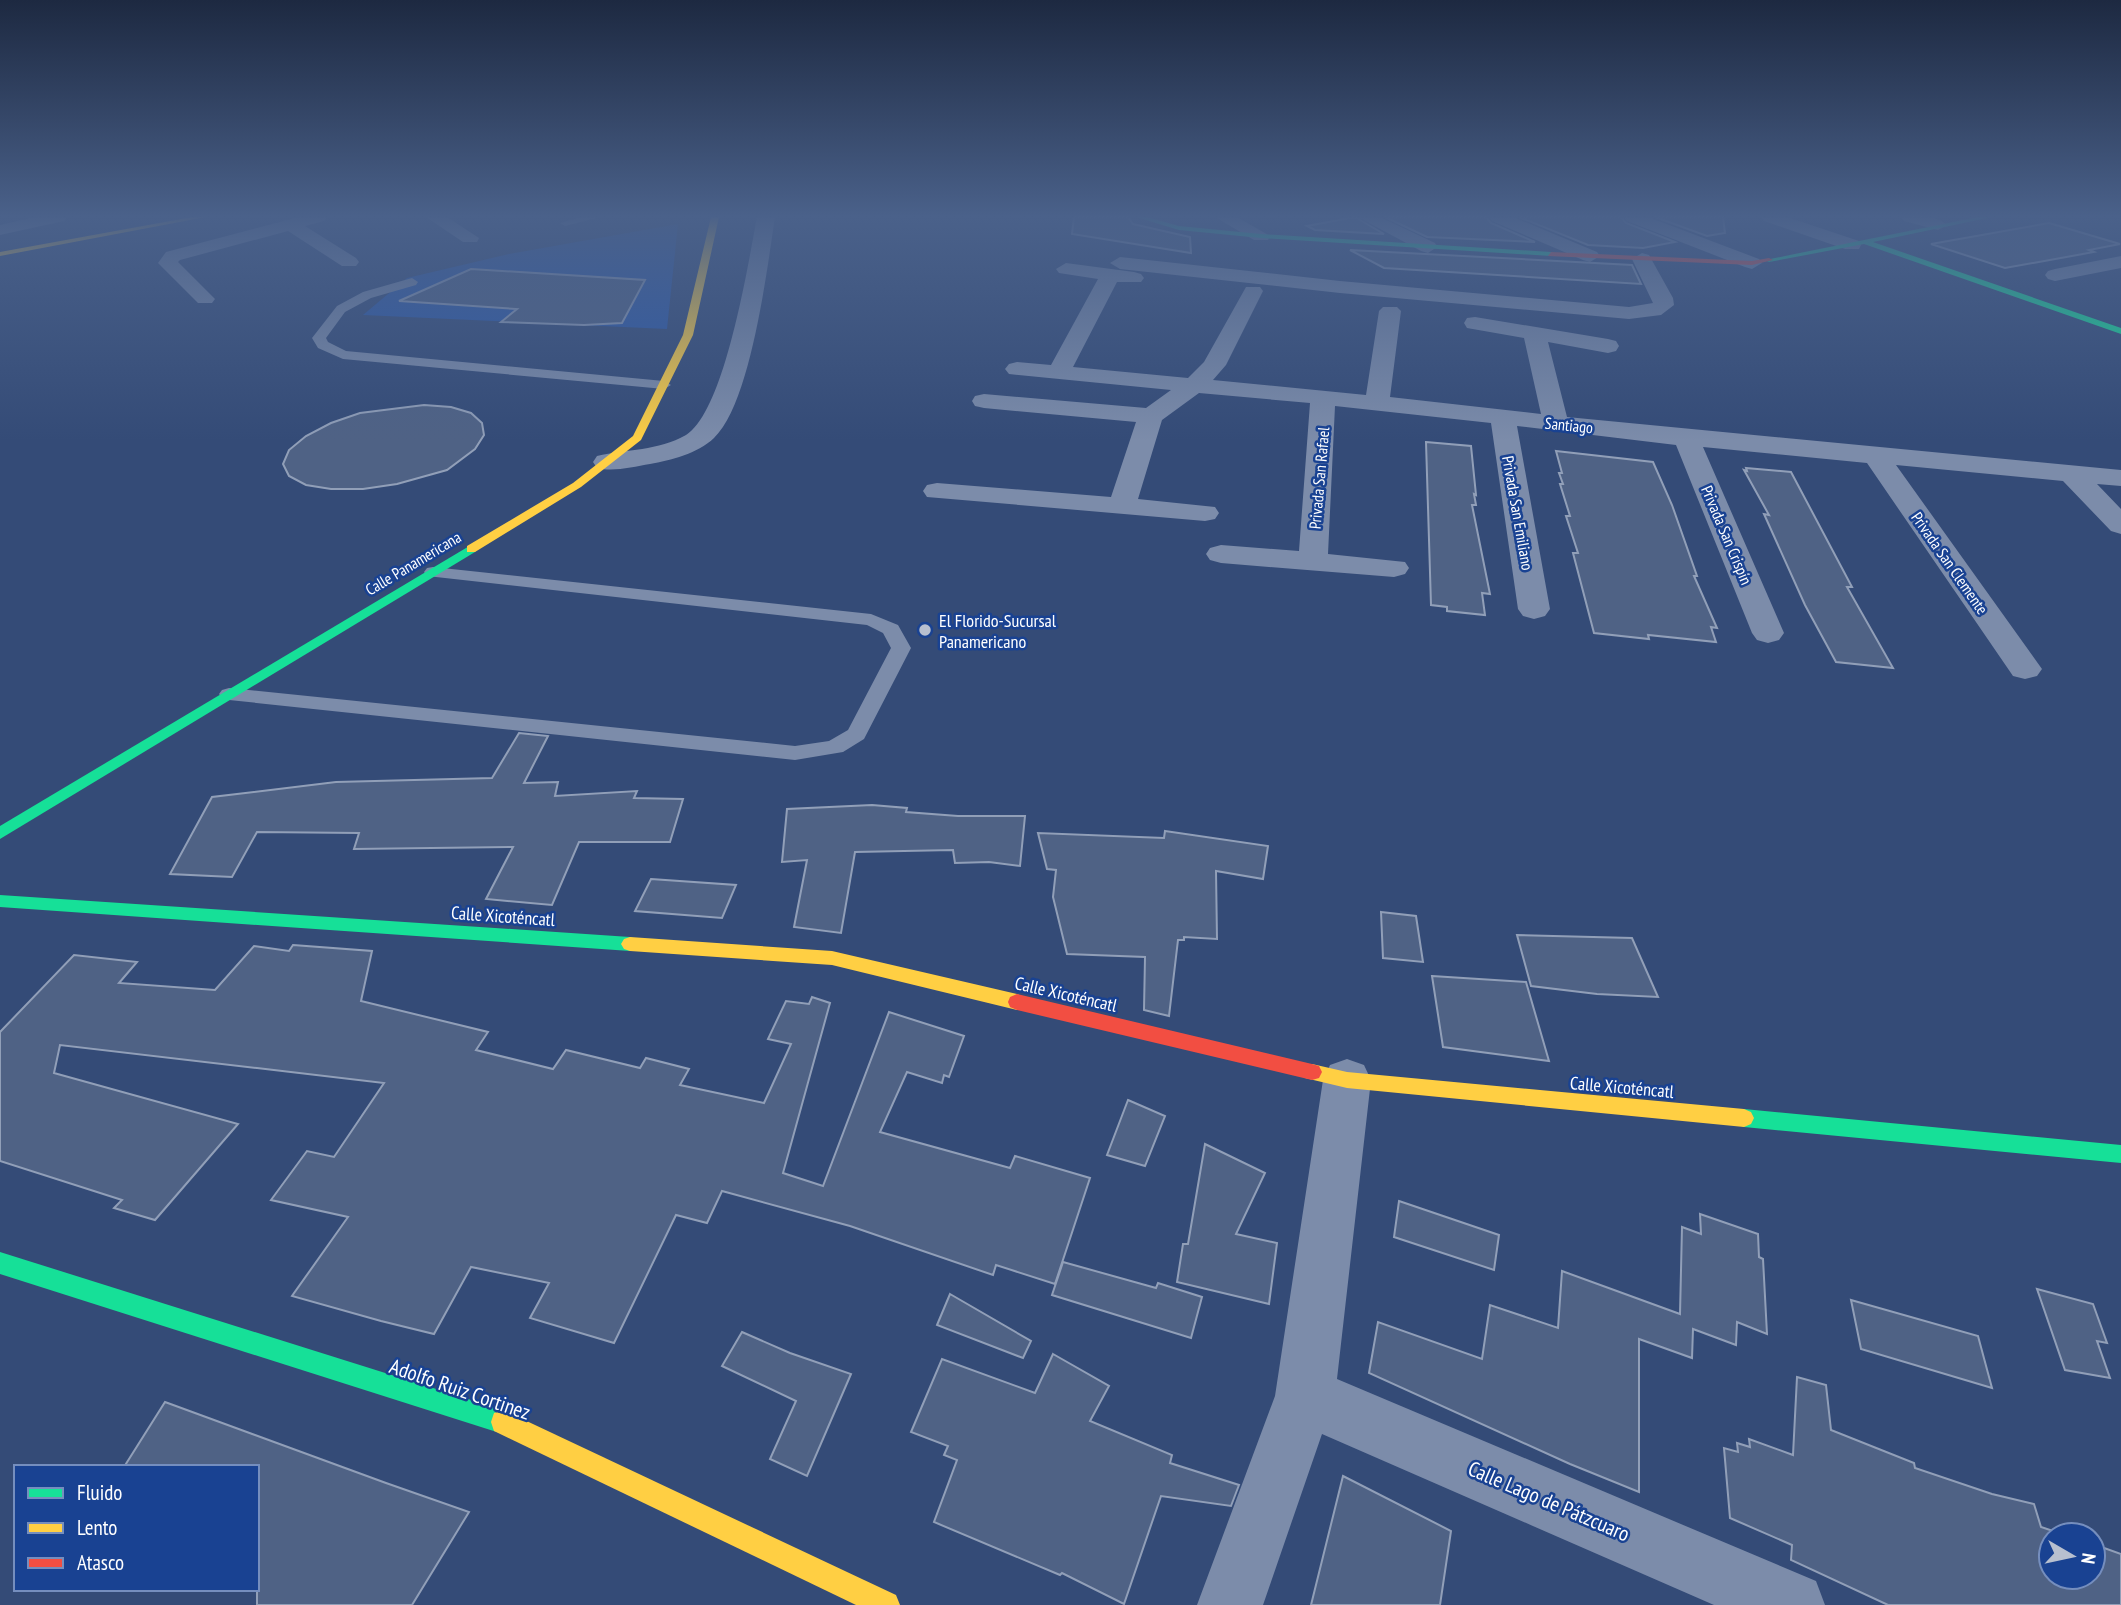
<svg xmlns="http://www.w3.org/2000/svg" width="2121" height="1605" viewBox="0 0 2121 1605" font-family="'PT Sans Narrow',sans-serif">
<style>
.green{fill:#2c59a9}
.building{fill:#4f6285;stroke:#919fb8;stroke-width:2}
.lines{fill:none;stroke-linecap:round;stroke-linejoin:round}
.lane{fill:#7c8caa;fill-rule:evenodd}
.street{fill:#7c8caa;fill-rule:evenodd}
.fast{fill:#16e098;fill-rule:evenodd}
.slow{fill:#ffcf43;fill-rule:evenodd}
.jam{fill:#f24e42;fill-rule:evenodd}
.poi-dot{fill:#b8c0cf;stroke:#194292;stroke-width:2.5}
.labels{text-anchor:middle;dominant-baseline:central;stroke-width:5;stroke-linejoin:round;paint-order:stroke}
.far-street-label{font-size:16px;fill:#fff;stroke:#194292}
.poi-label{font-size:18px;fill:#fff;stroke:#194292;text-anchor:start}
.street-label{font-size:18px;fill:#fff;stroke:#194292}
.near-street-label{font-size:21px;fill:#fff;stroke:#194292}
</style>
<rect width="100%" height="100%" fill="#344b77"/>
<path class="green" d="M678,224L667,329L363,315L407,278L509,254Z"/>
<g class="building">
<path d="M1074,217H1128L1133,224L1190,237L1191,253L1072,234Z"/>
<path d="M1355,217L1384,234L1315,230L1307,226Z"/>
<path d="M1385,217H1486L1491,223L1535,242L1427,237Z"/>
<path d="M1519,217H1621L1626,223L1675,242L1643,248L1588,245Z"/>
<path d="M1655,217H1723L1725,233L1707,236Z"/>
<path d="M2049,223L2120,244L2089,250L2094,252L2005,268L1931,244Z"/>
<path d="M1350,250L1632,265L1641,284L1384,268Z"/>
<path d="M471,269L645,280L622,323L584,325L501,322L517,309L399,301Z"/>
<path d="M424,405L451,407L471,413L482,423L484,435L475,449L447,470L397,484L363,489H331L306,485L289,476L283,464L289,450L306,436L331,423L360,413Z"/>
<path d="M1426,442L1471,446L1476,495L1474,494L1476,505H1472L1490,594L1482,593L1485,615L1447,611V607L1431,605Z"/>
<path d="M1556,451L1653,462L1672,505L1697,576H1694L1717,628L1711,627L1716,642L1648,635L1649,639L1594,633L1573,553H1578L1566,516H1570L1560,484H1563L1559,473H1562Z"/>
<path d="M1746,468L1791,472L1852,587H1847L1893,668L1836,662L1805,605L1764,514L1769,515L1744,470L1747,471Z"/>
<path d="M519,733L548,736L524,783L558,782L555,796L637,791L634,798L683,799L670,842H579L552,905L486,899L513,847L354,849L359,833L257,832L232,877L170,874L212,797L336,782L492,778Z"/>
<path d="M872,805L907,808L906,812L958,816H1025L1020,866L989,862L955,863L953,850L855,852L841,933L794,927L807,860L782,862L787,809Z"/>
<path d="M1165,831L1268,846L1263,879L1216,871L1217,939L1184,937V940H1178L1169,1016L1144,1010L1145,957L1067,954L1053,897L1056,870L1047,869L1038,833L1164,838Z"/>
<path d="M651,879L736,885L722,918L635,911Z"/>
<path d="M1381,912L1416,916L1423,962L1383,958Z"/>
<path d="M1517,935L1632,938L1658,997L1597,994L1531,986Z"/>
<path d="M293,945L372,951L361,1001L488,1032L476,1050L553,1069L566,1050L640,1068L646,1058L689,1069L680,1085L764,1103L791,1044L768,1039L786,1001L809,1004L812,997L830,1003L783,1173L823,1186L889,1012L964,1036L949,1077L944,1075L942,1083L907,1072L880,1132L1010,1168L1015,1156L1090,1178L1055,1284L996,1265L993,1275L850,1226L722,1191L707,1223L676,1215L614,1343L530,1318L549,1283L471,1267L434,1334L381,1321L292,1296L348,1217L271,1200L307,1151L334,1157L384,1083L257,1068L60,1045L54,1073L238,1124L155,1220L114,1208L122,1200L0,1161V1032L74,955L137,962L119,983L215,990L254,946L289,951Z"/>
<path d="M1432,976L1526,982L1549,1061L1443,1047Z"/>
<path d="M1128,1100L1165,1116L1145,1166L1107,1155Z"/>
<path d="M1205,1144L1265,1173L1236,1234L1277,1243L1269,1304L1177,1282L1183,1244H1188Z"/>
<path d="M1399,1201L1499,1235L1494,1270L1394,1237Z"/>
<path d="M1700,1214L1758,1234L1759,1257L1763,1259L1767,1334L1737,1322L1736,1345L1693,1329L1692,1358L1639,1339V1492L1570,1464L1369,1373L1378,1322L1482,1359L1490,1305L1558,1328L1562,1271L1680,1314L1682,1227L1701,1234Z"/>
<path d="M1063,1262L1156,1288L1158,1283L1202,1297L1191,1338L1052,1295Z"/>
<path d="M2037,1289L2093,1304L2107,1343L2097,1341L2110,1378L2065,1370Z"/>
<path d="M950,1294L1031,1341L1023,1358L937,1325Z"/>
<path d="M1851,1300L1978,1336L1992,1388L1861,1349Z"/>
<path d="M742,1332L790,1353L851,1374L807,1476L770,1459L796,1401L722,1366Z"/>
<path d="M1053,1354L1109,1386L1090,1421L1172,1455L1170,1463L1239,1485L1231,1506L1161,1496L1124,1604L1062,1573L1060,1575L934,1522L957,1460L944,1455L948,1446L911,1432L942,1359L1035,1393Z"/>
<path d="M1797,1377L1826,1385L1831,1430L1914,1463L1915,1468L1992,1494L2034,1504L2041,1527L2065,1535H2051V1577H2093V1544L2121,1554V1605H1888L1791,1560L1792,1545L1730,1518L1724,1448L1738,1452L1737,1443L1750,1447L1749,1439L1793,1455Z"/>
<path d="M165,1402L386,1483L469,1512L412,1605H257V1467H124Z"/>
<path d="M1343,1476L1451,1531L1440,1605H1311Z"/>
</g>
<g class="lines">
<g class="lane">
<path d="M581,217H600L565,226L560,223Z"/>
<path d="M412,278L418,282L416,285L371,298L345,312L326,338L328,342L346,351L664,381L671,385L664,389L343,359L318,348L312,338L337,306L363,292Z"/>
<path d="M433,567L871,614L898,625L911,648L864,739L843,752L795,760L229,700L222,698L219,694L222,690L229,688L795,746L829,741L848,730L891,648L883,633L867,625L427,576L424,572L427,568Z"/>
</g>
<g class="street">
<path d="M35,217H67L64,221L0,235V225Z"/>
<path d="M299,217H327L324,221L305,226L356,258L359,262L356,266H342L288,231L180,260L178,262L215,299L212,303H198L158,263L166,252Z"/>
<path d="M426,217H447L479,238L477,242H463Z"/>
<path d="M757,217H775C767,269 751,403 714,438C697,454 671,460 650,464C633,467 613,472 597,468L593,462L597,456C627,449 658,451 686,435C725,411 748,264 757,217Z"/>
<path d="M1215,217H1237L1270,236L1268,240H1254Z"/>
<path d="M1358,217H1380L1435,243L1437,247L1428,253L1421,251Z"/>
<path d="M1489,217H1513L1597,252L1600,256L1590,262L1583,260L1492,221Z"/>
<path d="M1624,217H1648L1759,259L1762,263L1752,269L1745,267L1627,221Z"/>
<path d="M1761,217H1787L1859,241L1861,245L1859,249H1845L1764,221Z"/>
<path d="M1901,217C1915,216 1936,214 1947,225L1938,230L1904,221Z"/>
<path d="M1642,253L1649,255L1673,298L1674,305L1661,315L1629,319L1340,293L1120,269L1110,263L1120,257L1340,281L1629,307L1653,303L1632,259Z"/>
<path d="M2121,256V268L2055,281L2048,279L2045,275L2048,271L2055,269Z"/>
<path d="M1066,263L1134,272L1141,274L1144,278L1141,282H1117L1073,367L1188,378L1204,362L1246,287H1260L1263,291L1226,365L1213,380L1366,395L1379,311L1383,307H1397L1401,311L1390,397L1541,414L1524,338L1467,328L1464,323L1467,318L1475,317L1608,339L1616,341L1619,346L1616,351L1608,353L1548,342L1567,417L2121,470V486L2097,484L2121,509V534L2111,531L2063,481L1896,465L2042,669L2037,676L2025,679L2013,676L1867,463L1703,447L1784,633L1779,640L1768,643L1757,640L1752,633L1676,445L1517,426L1550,609L1545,616L1534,619L1523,616L1518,609L1491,423L1335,406L1328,554L1405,562L1409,568L1405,574L1394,577L1221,563L1210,560L1206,554L1210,548L1221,545L1299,551L1310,403L1199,393L1162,420L1138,499L1215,507L1219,513L1215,519L1205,521L927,497L923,491L927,485L937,483L1111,497L1136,422L984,408L975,406L972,401L975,396L984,394L1146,408L1171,390L1009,374L1005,369L1009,364L1017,362L1051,365L1098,279L1059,273L1056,269Z"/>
<path d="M1347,1059L1364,1065L1371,1080L1337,1379L1816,1581L1825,1605H1714L1322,1434L1263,1605H1197L1275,1396L1323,1080L1330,1065Z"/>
</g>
<g class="fast">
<path d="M1136,217H1147L1179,226L1261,234L1551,252L1555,254L1551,256L1261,238L1179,230Z"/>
<path d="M1978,217H1992L1873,242L2121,328V334L1864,244L1769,262L1765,260Z"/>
<path d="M471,545L477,549L475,552L0,839V826Z"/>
<path d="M0,895L630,937L636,939L639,944L636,949L630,951L0,907Z"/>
<path d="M1744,1109L2121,1145V1163L1744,1127L1737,1124L1734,1118L1737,1112Z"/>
<path d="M0,1252L503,1410L512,1413L515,1422L512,1431L503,1434L0,1274Z"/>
</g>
<g class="slow">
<path d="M192,217H206L0,256V252Z"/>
<path d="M711,217H719L693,335L641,440L581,487L475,552H467V546L573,483L633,436L683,335Z"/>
<path d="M630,937L832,951L1017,994L1024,997L1026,1002L1024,1007L1017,1010L832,965L630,951L624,949L621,944L624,939Z"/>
<path d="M1312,1064L1347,1072L1744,1109L1751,1112L1754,1118L1751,1124L1744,1127L1347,1088L1305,1078L1302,1072L1305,1066Z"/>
<path d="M503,1410L896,1595L900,1605H856L494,1431L491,1422L494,1413Z"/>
</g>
<g class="jam">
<path d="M1551,252L1752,261L1769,258L1773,260L1752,265L1548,256Z"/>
<path d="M1017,994L1312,1064L1319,1066L1322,1072L1319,1078L1312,1080L1017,1010L1010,1007L1008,1002L1010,997Z"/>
</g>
</g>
<linearGradient id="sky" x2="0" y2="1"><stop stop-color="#1d2941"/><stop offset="0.49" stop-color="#4a618a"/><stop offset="1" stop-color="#4a618a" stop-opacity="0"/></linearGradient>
<rect width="2121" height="441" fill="url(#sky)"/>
<circle class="poi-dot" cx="925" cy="630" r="7"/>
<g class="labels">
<g class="far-street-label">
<text transform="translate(1569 425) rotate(6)">Santiago</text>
<text transform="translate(1319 478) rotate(-85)">Privada San Rafael</text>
<text transform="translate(1518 513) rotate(80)">Privada San Emiliano</text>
<text transform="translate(1727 535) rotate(67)">Privada San Crispín</text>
<text transform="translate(413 563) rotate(-31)">Calle Panamericana</text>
<text transform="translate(1950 563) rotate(55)">Privada San Clemente</text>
</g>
<g class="poi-label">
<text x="939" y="620">El Florido-Sucursal<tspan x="939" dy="21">Panamericano</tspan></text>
</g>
<g class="street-label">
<text transform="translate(503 916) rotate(4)">Calle Xicoténcatl</text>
<text transform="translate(1066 994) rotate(13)">Calle Xicoténcatl</text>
<text transform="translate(1622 1087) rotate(5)">Calle Xicoténcatl</text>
</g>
<g class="near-street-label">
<text transform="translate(460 1389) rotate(19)">Adolfo Ruiz Cortinez</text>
<text transform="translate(1549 1501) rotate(23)">Calle Lago de Pátzcuaro</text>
</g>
</g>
<rect x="14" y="1465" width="245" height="126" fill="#194292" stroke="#758ebe" stroke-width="2"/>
<rect x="28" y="1488" width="35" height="10" fill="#16e098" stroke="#758ebe" stroke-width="2"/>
<text x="77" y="1500" font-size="21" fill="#ffffff">Fluido</text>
<rect x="28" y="1523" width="35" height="10" fill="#ffcf43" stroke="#758ebe" stroke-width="2"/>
<text x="77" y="1535" font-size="21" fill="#ffffff">Lento</text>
<rect x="28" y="1558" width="35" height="10" fill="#f24e42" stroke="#758ebe" stroke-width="2"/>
<text x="77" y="1570" font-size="21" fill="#ffffff">Atasco</text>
<g transform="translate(2072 1556) rotate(99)"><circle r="33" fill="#194292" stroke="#758ebe" stroke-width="2"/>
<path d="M0-5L12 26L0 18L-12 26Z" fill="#b8c0cf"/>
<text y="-10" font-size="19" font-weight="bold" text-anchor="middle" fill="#ffffff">N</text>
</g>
</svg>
